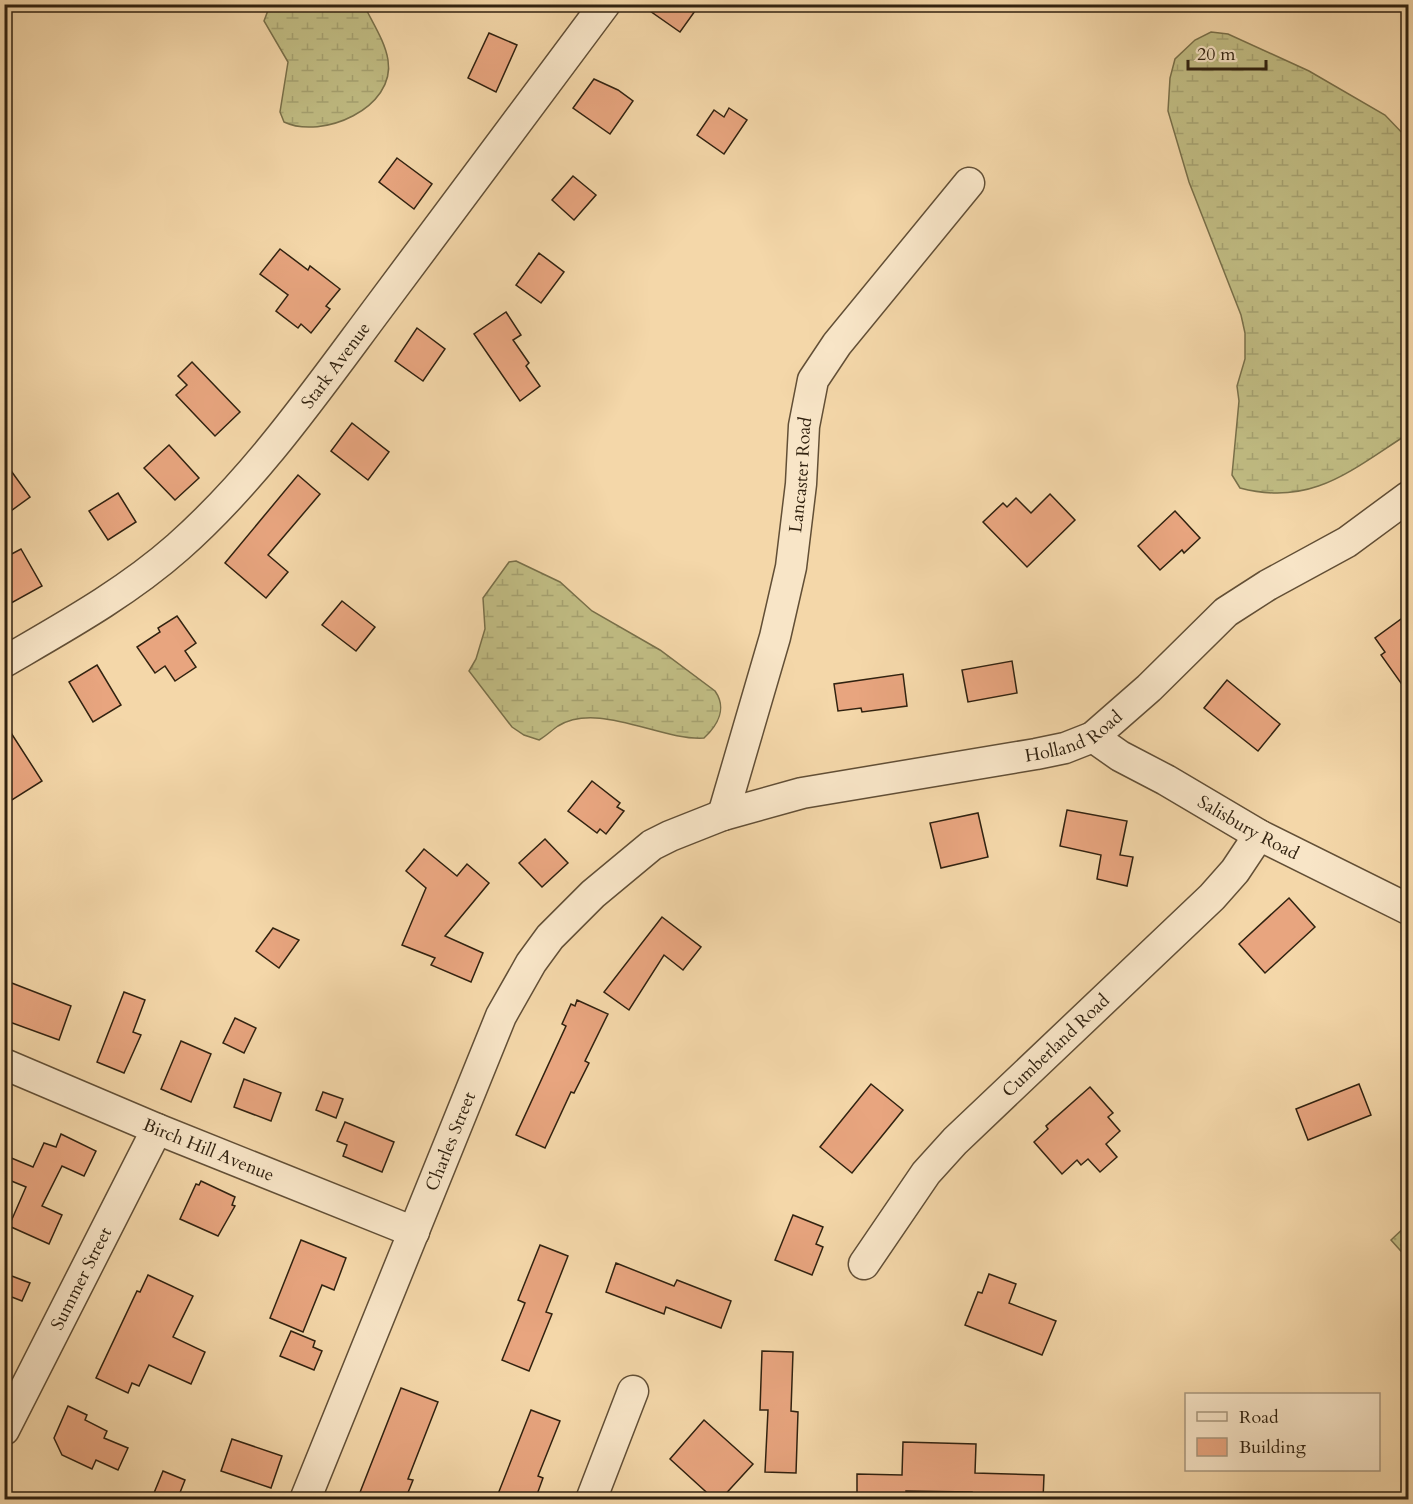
<svg xmlns="http://www.w3.org/2000/svg" width="1413" height="1504" viewBox="0 0 1413 1504" font-family="Cardo,serif">
<style>
.wetland{fill:url(#wetland-marsh);stroke:#79704a;stroke-width:1.5}
.park{fill:url(#park-dots);stroke:#79704a;stroke-width:1.5}
.building{fill:#e8a57f;stroke:#312210;stroke-width:1.5}
.lines{fill:none;stroke-linecap:round;stroke-linejoin:round}
.minor-casing{stroke:#624f36;stroke-width:33}
.minor{stroke:#f8e5c7;stroke-width:30}
.labels{text-anchor:middle;dominant-baseline:central;stroke-width:5;stroke-linejoin:round;paint-order:stroke}
.street-label{font-size:18px;fill:#312210;stroke:#f8e5c7}
</style>
<defs>
<pattern id="wetland-marsh" width="20" height="14" patternUnits="userSpaceOnUse" patternTransform="scale(1.5)"><rect width="20" height="14" fill="#c1bd84"/><path d="M1 5h8M5 5V1M11 12h8M15 12V8" fill="none" stroke="#a6a271"/></pattern>
<pattern id="park-dots" width="8" height="8" patternUnits="userSpaceOnUse" patternTransform="scale(1.5)"><rect width="8" height="8" fill="#c1bd84"/><path d="M2 2h.1M6 6h.1" fill="none" stroke="#a6a271" stroke-width="1.8" stroke-linecap="round"/></pattern>
</defs>
<rect width="100%" height="100%" fill="#f4d7a9"/>
<filter id="stains"><feTurbulence type="fractalNoise" baseFrequency=".00333" numOctaves="4"/><feColorMatrix values="0 0 0 0 .2 0 0 0 0 .09 0 0 0 0 .02 0 0 0 .5 -.17"/></filter>
<radialGradient id="worn" r=".72"><stop offset=".6" stop-color="#630" stop-opacity="0"/><stop offset="1" stop-color="#630" stop-opacity=".3"/></radialGradient>
<g class="wetland">
<path d="M270,5H364C372,22 385,41 388,60C396,108 322,140 284,122L280,112L288,62L264,21Z"/>
<path d="M1211,32L1228,34L1309,71L1385,115L1408,139V434C1351,470 1312,507 1240,488L1232,475L1239,401L1237,386L1245,359V333L1241,315L1189,182L1168,111L1170,78L1175,59L1195,40Z"/>
<path d="M516,561L560,582L592,611L660,650L715,691C727,708 718,725 704,738C661,741 598,701 558,726C552,730 546,736 539,740L524,735L512,727L469,671L476,659L485,629L483,598L509,562Z"/>
</g>
<path class="park" d="M1408,1224V1259L1391,1240Z"/>
<g class="building">
<path d="M640,4H700L680,32Z"/>
<path d="M489,33L517,45L496,92L468,78Z"/>
<path d="M594,79L618,90L633,101L610,134L573,108Z"/>
<path d="M729,108L747,120L724,154L697,135L714,110L724,117Z"/>
<path d="M397,158L432,184L414,209L379,182Z"/>
<path d="M573,176L596,195L574,220L552,200Z"/>
<path d="M280,249L308,270L310,266L340,289L326,306L330,309L311,333L301,324L298,328L276,311L288,295L260,274Z"/>
<path d="M539,253L564,272L541,303L516,285Z"/>
<path d="M506,312L521,335L513,340L529,363L526,366L540,386L520,401L474,334Z"/>
<path d="M417,328L445,349L423,381L395,361Z"/>
<path d="M192,362L240,412L215,436L176,395L187,385L178,376Z"/>
<path d="M352,423L389,452L368,480L331,451Z"/>
<path d="M169,445L199,478L175,500L144,468Z"/>
<path d="M4,461L30,497L4,516Z"/>
<path d="M298,475L320,494L268,555L288,572L266,598L225,563Z"/>
<path d="M118,493L136,522L108,540L89,511Z"/>
<path d="M1050,494L1075,520L1027,567L983,522L1003,503L1007,507L1016,498L1031,513Z"/>
<path d="M1175,511L1200,538L1184,553L1182,550L1160,570L1138,546Z"/>
<path d="M21,549L42,586L4,607V558Z"/>
<path d="M342,601L375,627L356,651L322,625Z"/>
<path d="M1408,614V693L1381,655L1385,652L1375,638Z"/>
<path d="M177,616L196,643L185,651L196,667L175,681L165,666L155,673L137,647L160,632L158,628Z"/>
<path d="M1012,661L1017,693L968,702L962,670Z"/>
<path d="M97,665L121,705L93,722L69,682Z"/>
<path d="M903,674L907,706L862,712L861,708L838,711L834,684Z"/>
<path d="M1227,680L1280,724L1258,751L1204,708Z"/>
<path d="M4,722L42,781L4,805Z"/>
<path d="M592,781L620,803L617,807L624,811L606,834L600,829L597,833L568,811Z"/>
<path d="M1067,810L1127,821L1120,855L1133,857L1127,886L1097,879L1101,855L1060,846Z"/>
<path d="M978,813L988,857L941,868L930,823Z"/>
<path d="M545,839L568,863L542,887L519,863Z"/>
<path d="M424,849L457,876L467,864L489,883L445,936L483,953L471,982L431,965L435,958L402,945L426,888L406,871Z"/>
<path d="M1289,898L1315,927L1265,973L1239,944Z"/>
<path d="M662,917L701,947L683,970L664,955L629,1010L604,992Z"/>
<path d="M273,928L299,940L279,968L256,951Z"/>
<path d="M4,980L71,1006L59,1040L4,1020Z"/>
<path d="M124,992L145,1000L133,1032L141,1035L124,1073L97,1062Z"/>
<path d="M577,1000L608,1014L585,1061L589,1063L574,1093L571,1092L545,1148L516,1135L566,1026L562,1024L571,1004L575,1006Z"/>
<path d="M235,1018L256,1028L244,1053L223,1043Z"/>
<path d="M181,1041L211,1054L191,1102L161,1089Z"/>
<path d="M244,1079L281,1093L271,1121L234,1107Z"/>
<path d="M871,1084L903,1110L852,1173L820,1147Z"/>
<path d="M1359,1084L1371,1115L1308,1140L1296,1109Z"/>
<path d="M1090,1087L1113,1113L1108,1117L1120,1131L1106,1144L1117,1157L1100,1172L1088,1159L1081,1165L1077,1160L1062,1174L1034,1142L1048,1129L1046,1126Z"/>
<path d="M323,1092L343,1099L336,1118L316,1110Z"/>
<path d="M345,1122L394,1142L382,1172L343,1156L347,1145L337,1141Z"/>
<path d="M61,1134L96,1151L84,1176L62,1166L42,1206L62,1215L49,1244L9,1226L26,1187L4,1178V1168L9,1157L33,1167L44,1143L56,1147Z"/>
<path d="M201,1181L235,1197L232,1205L235,1206L218,1236L180,1219L196,1184L199,1185Z"/>
<path d="M793,1215L823,1227L816,1244L823,1247L812,1275L775,1260Z"/>
<path d="M301,1240L346,1258L334,1290L322,1285L303,1332L270,1318Z"/>
<path d="M540,1245L568,1256L546,1312L552,1314L529,1371L502,1360L525,1303L518,1300Z"/>
<path d="M616,1263L674,1286L677,1280L731,1301L721,1328L666,1307L664,1314L606,1292Z"/>
<path d="M4,1273L30,1283L22,1301L4,1294Z"/>
<path d="M989,1274L1016,1284L1009,1303L1056,1321L1042,1355L965,1325L978,1292L982,1293Z"/>
<path d="M148,1275L193,1296L173,1337L205,1352L191,1384L149,1365L139,1386L132,1383L128,1393L96,1378L137,1291L140,1292Z"/>
<path d="M291,1331L315,1341L313,1347L322,1351L314,1370L280,1356Z"/>
<path d="M762,1351L793,1352L791,1411L798,1412L796,1473L765,1472L768,1410H760Z"/>
<path d="M401,1388L438,1402L408,1479L413,1480L405,1500H357Z"/>
<path d="M68,1406L87,1415L85,1420L107,1431L104,1438L128,1448L118,1470L96,1460L92,1469L62,1455L54,1438Z"/>
<path d="M531,1410L560,1421L538,1476L543,1478L535,1500H513L498,1494Z"/>
<path d="M704,1420L753,1464L720,1500H715L670,1459Z"/>
<path d="M232,1439L282,1456L271,1488L221,1471Z"/>
<path d="M903,1442L976,1444L975,1473L1044,1475L1043,1500H972V1492L906,1491V1500H857V1474L902,1475Z"/>
<path d="M163,1471L185,1480L177,1500L154,1493Z"/>
</g>
<g class="lines">
<defs>
<g id="minor">
<path id="s1" d="M4,662C64,627 126,593 178,547C256,478 317,390 379,307C455,206 530,105 605,4"/>
<path id="s2" d="M1093,737L1120,756L1166,780L1259,835L1408,909"/>
<path id="s3" d="M723,815L775,637L791,567L801,484L804,426L813,380L837,344L969,183"/>
<path id="s4" d="M4,1064L157,1129L414,1232"/>
<path id="s5" d="M864,1264L926,1173L955,1141L1212,897L1235,871L1259,835"/>
<path id="s6" d="M4,1430L157,1129"/>
<path id="s7" d="M305,1500L501,1016L531,963L550,937L593,894L652,845L670,836L723,815L802,793L1036,754L1065,748L1093,737L1149,688L1226,612L1268,585L1347,542L1408,497"/>
<path d="M591,1500L633,1391"/>
</g>
</defs>
<use href="#minor" class="minor-casing"/>
<use href="#minor" class="minor"/>
</g>
<g class="labels">
<g class="street-label">
<text stroke="none"><textPath href="#s1" startOffset="450">Stark Avenue</textPath></text>
<text stroke="none"><textPath href="#s3" startOffset="350">Lancaster Road</textPath></text>
<text stroke="none"><textPath href="#s7" startOffset="1191">Holland Road</textPath></text>
<text stroke="none"><textPath href="#s2" startOffset="180">Salisbury Road</textPath></text>
<text stroke="none"><textPath href="#s5" startOffset="292">Cumberland Road</textPath></text>
<text stroke="none"><textPath href="#s7" startOffset="387">Charles Street</textPath></text>
<text stroke="none"><textPath href="#s4" startOffset="222">Birch Hill Avenue</textPath></text>
<text stroke="none"><textPath href="#s6" startOffset="170">Summer Street</textPath></text>
</g>
</g>
<rect width="1413" height="1504" fill="none" stroke="#f4d7a9" stroke-width="24"/>
<rect x="6" y="6" width="1401" height="1492" fill="none" stroke="#312210" stroke-width="3"/>
<rect x="12" y="12" width="1389" height="1480" fill="none" stroke="#312210" stroke-width="1.5"/>
<rect x="1185" y="1393" width="195" height="78" fill="#f8e5c7" stroke="#a8977e" stroke-width="1.5"/>
<rect x="1197" y="1412" width="30" height="9" fill="#f8e5c7" stroke="#a8977e" stroke-width="1.5"/>
<text x="1239" y="1423" font-size="18" fill="#312210">Road</text>
<rect x="1197" y="1438" width="30" height="18" fill="#e8a57f" stroke="#a8977e" stroke-width="1.5"/>
<text x="1239" y="1453" font-size="18" fill="#312210">Building</text>
<path d="M1188 60v9h78v-9" fill="none" stroke="#312210" stroke-width="3"/>
<text x="1197" y="60" font-size="18" fill="#312210" stroke="#f8e5c7" stroke-width="4.5" paint-order="stroke">20 m</text>
<rect width="100%" height="100%" filter="url(#stains)"/>
<rect width="100%" height="100%" fill="url(#worn)"/>
</svg>
